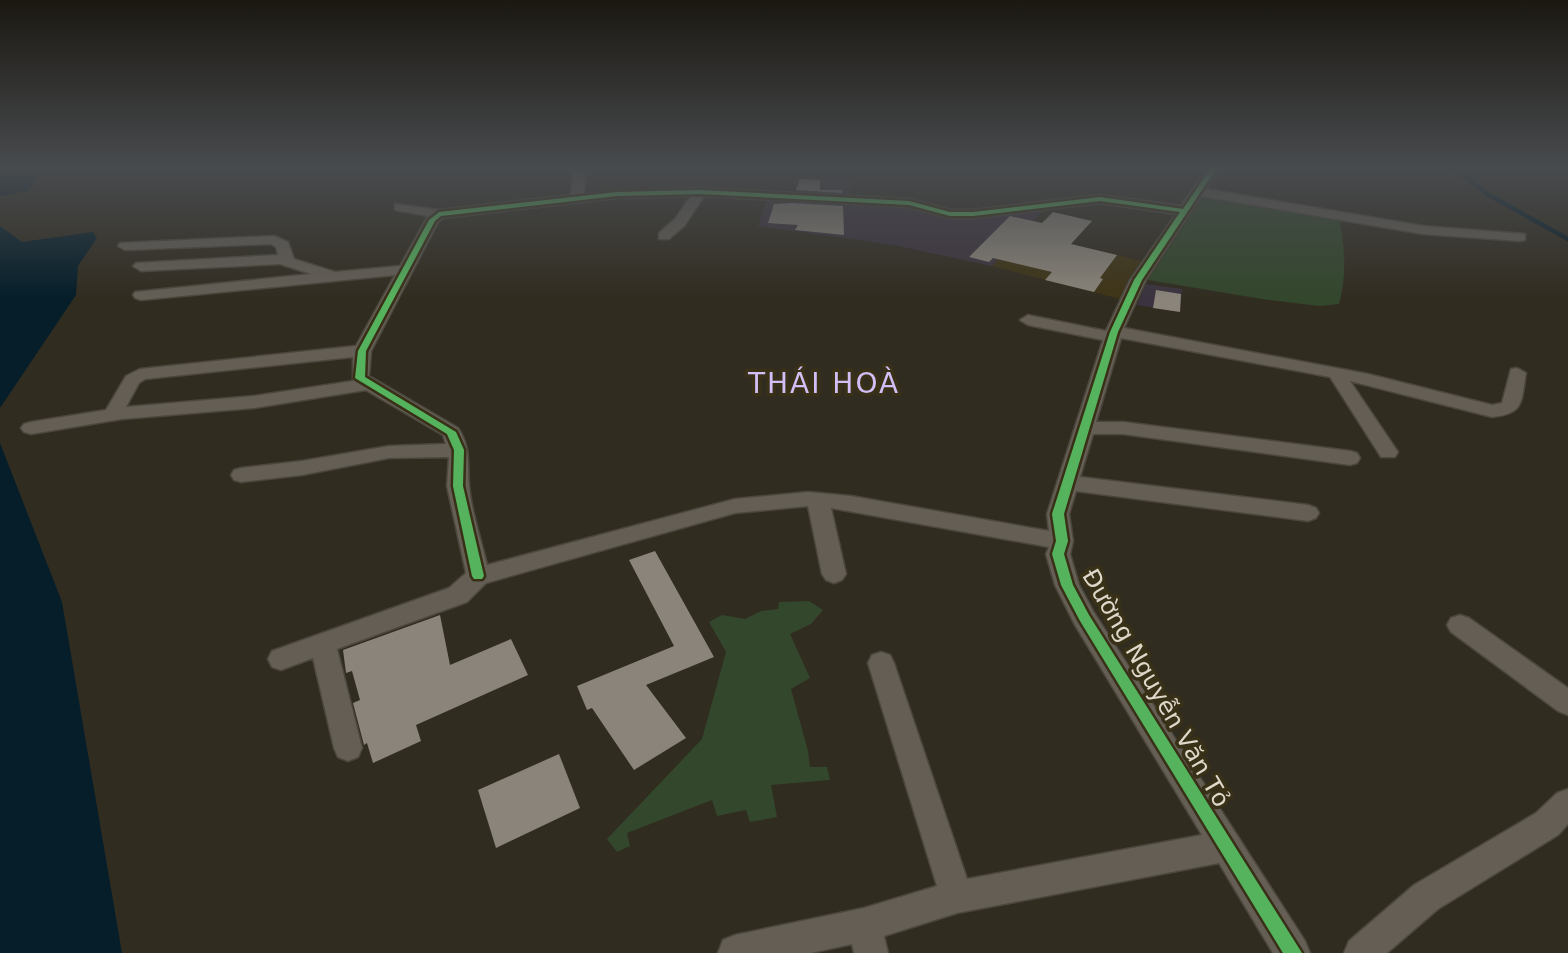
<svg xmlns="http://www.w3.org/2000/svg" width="1568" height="953" viewBox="0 0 1568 953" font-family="'DejaVu Sans',sans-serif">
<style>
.built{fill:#3e3416}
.education{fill:#3d333e}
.medical{fill:#3b3440}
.green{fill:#33472c}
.water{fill:#051e2a}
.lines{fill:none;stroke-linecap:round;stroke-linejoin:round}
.stream{stroke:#051e2a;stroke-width:4.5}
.building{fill:#8a847a}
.minor-casing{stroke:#4b473d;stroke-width:3}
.minor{fill:#645e55;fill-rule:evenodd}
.cycleway-casing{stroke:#393018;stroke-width:5}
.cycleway{fill:#56b35d;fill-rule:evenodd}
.labels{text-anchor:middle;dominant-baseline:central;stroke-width:7;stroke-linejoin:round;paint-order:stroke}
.street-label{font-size:24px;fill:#ded8ca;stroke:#393018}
.quarter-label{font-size:28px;letter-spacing:2px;fill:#d3bef6;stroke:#393018}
</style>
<rect width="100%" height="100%" fill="#312c20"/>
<path class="built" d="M1023,232L1141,261L1129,278L1120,299L992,266Z"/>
<g class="education">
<path d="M800,179L853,181L849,187L850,199L794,196Z"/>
<path d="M768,198L906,205L937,213L1047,206L992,266L893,245L758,226Z"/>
</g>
<path class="medical" d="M1146,284L1182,289L1180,312L1137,305Z"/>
<g class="green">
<path d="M1204,195L1339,218C1345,248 1347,274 1339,304L1319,306L1262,299L1148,280Z"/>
<path d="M809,601L823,610L811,624L790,634L810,678L791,689L808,751L810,767H827L830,780L771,785L777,817L750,822L746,810L717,816L712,800L627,833L630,846L617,852L607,839L702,739L726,652L709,622L722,615L745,619L761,611L778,609L779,602Z"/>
</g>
<g class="water">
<path d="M0,166H46L28,191L0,196Z"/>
<path d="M0,226L22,242L93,232L97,238L78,266L76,295L0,408Z"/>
<path d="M0,443L62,602L122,953H0Z"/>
</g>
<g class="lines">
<path class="stream" d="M1452,166L1487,194L1568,239"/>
</g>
<g class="building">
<path d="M800,179L820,180V190H842V193L796,190Z"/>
<path d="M792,203L843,206L844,235L795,230L798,225L768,223L774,204Z"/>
<path d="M1053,212L1092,221L1071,244L1117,255L1100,278L1103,279L1094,292L1045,280L1052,272L993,258L989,262L969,257L1010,216L1042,223Z"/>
<path d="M1156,290L1181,294L1180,312L1153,308Z"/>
<path d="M655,551L714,657L646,685L686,738L634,770L592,708L587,710L577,686L674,646L629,560Z"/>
<path d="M440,615L450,665L511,639L528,675L416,725L421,741L373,763L367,743L364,745L353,703L360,700L352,671L346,673L343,650Z"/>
<path d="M559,754L580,808L496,848L478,790Z"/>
</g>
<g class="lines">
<defs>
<g id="minor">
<path d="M568,166H580L585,175L584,194L700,188L909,199L950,210H973L1100,195L1181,206L1209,166H1221L1206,189L1423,226L1525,234V240L1520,241L1423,234L1201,196L1146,280L1124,328L1368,374L1492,405L1502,403L1511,369L1517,368L1526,373C1521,401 1525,414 1492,417L1350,381L1398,452L1395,457H1381L1330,377L1121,338L1096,422H1123L1350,451L1357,453L1360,458L1357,463L1350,465L1123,434H1093L1080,477L1308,505L1316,508L1319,513L1316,518L1308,521L1076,491L1069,514L1073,541L1070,554L1079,585L1093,611L1305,941L1310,953H1273L1219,863L957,913L884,936L888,953H854L852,944L811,953H718L723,940L735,935L864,908L937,886L868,663L872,655L881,652L890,655L894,663L967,879L1202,835L1075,625L1055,585L1046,554L1049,547L831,508L846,574L842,580L834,583L826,580L822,574L808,506L735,513L486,583L467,602L337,649L362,748L358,757L348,761L338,757L334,748L313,658L281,670L272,667L268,659L272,651L449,588L466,573L447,486L449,457L389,458L302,475L241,482L234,480L231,475L234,470L241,468L302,461L389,446L446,444L443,435L366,390L254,408L122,419L31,434L24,432L21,428L24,424L31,422L106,410L126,376L140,369L356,346L395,275L141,300L135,298L133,295L135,292L311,274L280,264L141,271L133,266L136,263L278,255L276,247L271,244L125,250L118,246L120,243L274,236L288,242L294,259L335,272L400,266L428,216L395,210V204L439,210L571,195L573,175ZM691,196L675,219L659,233V239H669L685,225L704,196L909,207L950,218H973L1100,203L1176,214L1130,280L1106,331L1028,315L1020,320L1028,325L1103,340L1047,514L1049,531L851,496L808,492L735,499L487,565C481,539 471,511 469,485C467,463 471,447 458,428L369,376L371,351L438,222L443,218L617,198ZM353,357V381L254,396L126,407L139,383L145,379Z"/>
<path d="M1460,615L1469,618L1568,688V715L1558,711L1451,632L1447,625L1451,618Z"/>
<path d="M1568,789V824L1558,835L1438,909L1387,953H1344L1349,941L1414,885L1536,813L1557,793Z"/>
</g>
</defs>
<use href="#minor" class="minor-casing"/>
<use href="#minor" class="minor"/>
<defs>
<path id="cycleway" d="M1212,166H1218L1142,280L1118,332L1064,514L1068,541L1064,554L1073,585L1089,615L1302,953H1283L1080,621L1061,585L1052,554L1056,541L1052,514L1110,332L1134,280L1180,212L1100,201L973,216H950L909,205L700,194L617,196L441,216L435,221L366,351L365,377L456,432L464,450L463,486L484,576L482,579H474L472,576L453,486L454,450L447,434L355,378L358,351L429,220L439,212L617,192L700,190L909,201L950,212H973L1100,197L1183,209Z"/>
</defs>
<use href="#cycleway" class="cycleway-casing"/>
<use href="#cycleway" class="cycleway"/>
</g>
<linearGradient id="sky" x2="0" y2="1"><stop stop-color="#1b1812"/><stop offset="0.56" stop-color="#484b4e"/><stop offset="1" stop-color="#484b4e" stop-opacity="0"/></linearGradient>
<rect width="1568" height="299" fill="url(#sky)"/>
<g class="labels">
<g class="street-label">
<text transform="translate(1156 688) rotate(60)">Đường Nguyễn Văn Tỏ</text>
</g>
<g class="quarter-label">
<text x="824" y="383">THÁI HOÀ</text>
</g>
</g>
</svg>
